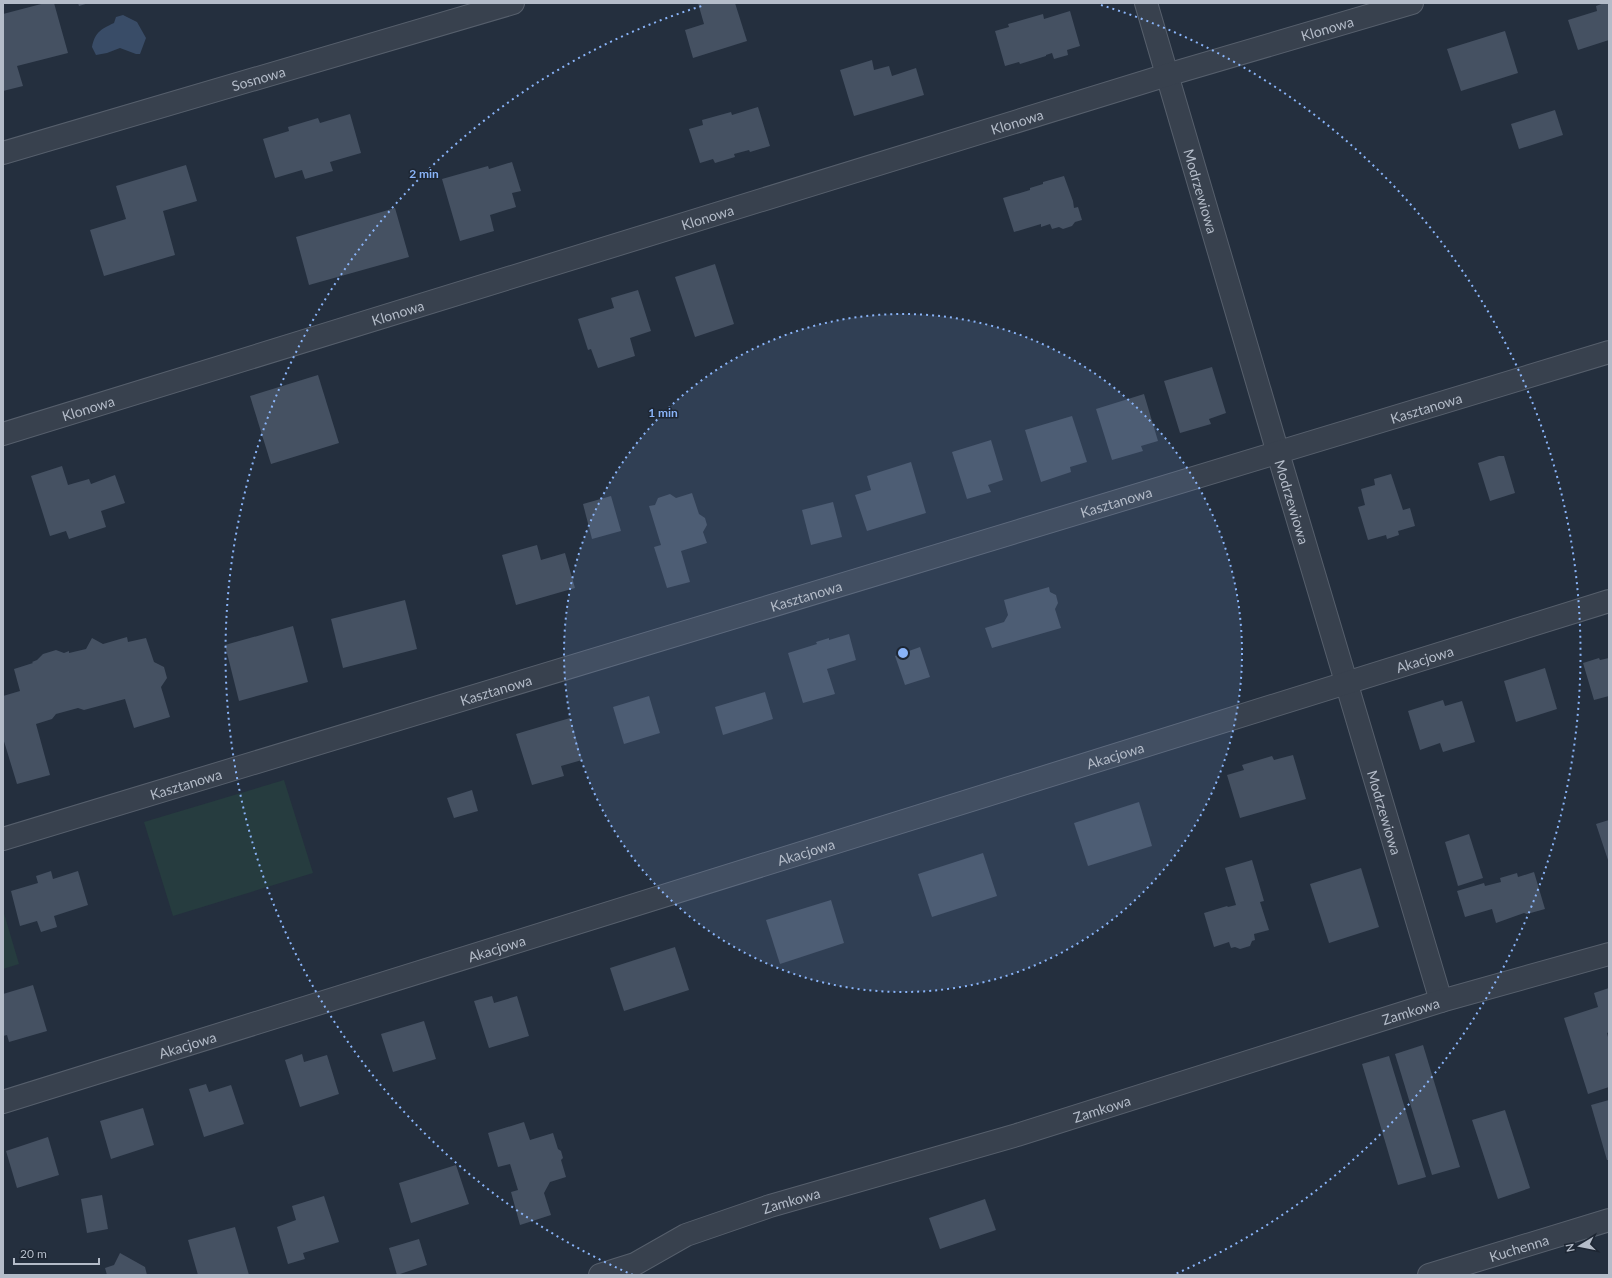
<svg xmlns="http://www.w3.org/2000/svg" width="1612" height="1278" viewBox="0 0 1612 1278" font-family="Lato,sans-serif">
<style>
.green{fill:#263c3f}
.water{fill:#394c67}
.building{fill:#455162}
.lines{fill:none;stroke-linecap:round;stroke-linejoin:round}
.minor-casing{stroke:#565f6c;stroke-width:24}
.minor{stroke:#38414e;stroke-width:22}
.ring{fill:none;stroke:#8ab4f8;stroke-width:2;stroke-dasharray:2 4}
.labels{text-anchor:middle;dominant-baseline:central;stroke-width:3;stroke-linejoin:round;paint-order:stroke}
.street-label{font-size:14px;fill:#b4bcc9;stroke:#1d2633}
.centre{fill:#8ab4f8;stroke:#1d2633;stroke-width:2}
.ring-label{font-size:12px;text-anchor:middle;font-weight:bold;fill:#8ab4f8;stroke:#1d2633;stroke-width:3;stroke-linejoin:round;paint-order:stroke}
</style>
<rect width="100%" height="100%" fill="#242f3e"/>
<g class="green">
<path d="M284,780L313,873L173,916L144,822Z"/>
<path d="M3,910L19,964L3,969Z"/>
</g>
<path class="water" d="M123,15L137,22L146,38L140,54H136L120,48L107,53L96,55L92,47C95,32 101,29 114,23L116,17Z"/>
<g class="building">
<path d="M45,3H54L68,53L17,66L23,86L3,91V14Z"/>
<path d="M78,3H89L79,6Z"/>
<path d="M698,3H735L747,41L693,58L685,30L704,24Z"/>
<path d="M1604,3H1609V40L1578,50L1568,20L1597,11L1596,6Z"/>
<path d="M1070,11L1080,46L1067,50L1068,55L1054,59L1052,53L1046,55V56L1020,64L1019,62L1005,66L995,31L1009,27L1008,24L1043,14L1044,19Z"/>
<path d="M1505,31L1518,73L1461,91L1447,49Z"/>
<path d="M872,60L874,70L889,66L892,76L916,68L924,95L854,116L840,70Z"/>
<path d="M758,107L770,146L750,152L749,150L734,154L735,157L715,163L713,159L700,163L689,129L703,125L702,120L731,112L732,115Z"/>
<path d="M1555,110L1563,135L1519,149L1511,124Z"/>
<path d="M350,114L361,153L330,162L333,171L305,179L302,170L275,178L263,139L289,131L288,127L318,118L320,123Z"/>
<path d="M512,162L521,191L512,193L516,207L490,215L494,231L460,241L442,179L488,166L489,169Z"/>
<path d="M186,165L197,201L163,211L175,255L104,276L90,230L126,219L116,186Z"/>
<path d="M1064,176L1073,201L1074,208L1078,207L1082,220L1075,222L1072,226L1063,229L1059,227L1052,229L1050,224L1041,227V224L1014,232L1003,198L1030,190V188L1043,184V182Z"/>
<path d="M395,208L409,257L309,285L296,237Z"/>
<path d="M715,264L734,324L695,337L675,277Z"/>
<path d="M638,290L651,331L630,338L635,356L598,368L591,349L588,350L578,319L614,308L611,298Z"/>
<path d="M1212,367L1226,413L1209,419L1211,424L1180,433L1164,381Z"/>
<path d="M318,375L339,443L271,464L250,396Z"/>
<path d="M1144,394L1158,441L1141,446L1143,451L1112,460L1096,409Z"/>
<path d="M1072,416L1087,462L1070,467L1071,472L1041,482L1025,430Z"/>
<path d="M991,440L1003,480L988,485L991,492L967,499L952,452Z"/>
<path d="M1499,456H1504L1515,493L1490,501L1478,463Z"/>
<path d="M911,462L926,513L867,531L855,495L871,490L867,476Z"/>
<path d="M62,466L68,485L89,479L91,484L115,475L125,503L101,511L106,527L69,539L66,531L50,536L31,476Z"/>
<path d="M1391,474L1403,510L1410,508L1415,526L1398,531L1399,535L1387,539L1386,535L1368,540L1358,507L1365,505L1361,489L1375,485L1374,479Z"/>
<path d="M692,493L699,514L705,518L707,525L703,532L707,543L681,551L690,582L667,588L654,547L661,545L649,506L655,505L658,498L670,494L676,498Z"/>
<path d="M611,496L621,531L592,539L583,504Z"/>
<path d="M833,502L842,537L811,545L802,510Z"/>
<path d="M537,545L541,560L565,553L575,588L516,605L502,555Z"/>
<path d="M1049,587L1050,592L1056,595L1058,603L1055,609L1061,628L992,648L985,628L1004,622L1008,615L1004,600Z"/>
<path d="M405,600L417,649L343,668L331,619Z"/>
<path d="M293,626L308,682L239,701L225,645Z"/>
<path d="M849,634L856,660L827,669L835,694L803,703L788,653L817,644L816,642L829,638V640Z"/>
<path d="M127,637L128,642L146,638L154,662L164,667L167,678L161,687L170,717L134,728L125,699L84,710L78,708L56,714L52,719L36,724L50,775L17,784L3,738V696L20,691L14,669L33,663L32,662L37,660L43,654L56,650L64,653L69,651V653L86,649L92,638L103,644Z"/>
<path d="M920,647L930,677L905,685L895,656Z"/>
<path d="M1599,658L1600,660L1609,658V696L1594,700L1583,663Z"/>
<path d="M1545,668L1557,709L1516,722L1504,681Z"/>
<path d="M765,692L773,719L723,735L715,707Z"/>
<path d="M649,696L660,733L624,744L613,707Z"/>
<path d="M1443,700L1445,706L1462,701L1475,742L1443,752L1440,743L1420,750L1408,711Z"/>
<path d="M570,718L582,760L561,766L564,776L532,785L516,734Z"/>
<path d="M1293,755L1306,799L1240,818L1227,775L1244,770L1242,765L1272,756L1274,760Z"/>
<path d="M472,790L478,811L454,818L447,798Z"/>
<path d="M1139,802L1152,846L1088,866L1074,823Z"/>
<path d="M1609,820V863L1596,824Z"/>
<path d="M1469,834L1483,878L1458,886L1445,842Z"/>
<path d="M983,853L997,896L932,917L918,874Z"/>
<path d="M1252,860L1264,901L1260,902L1269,930L1254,934L1255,940L1252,941L1250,946L1240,949L1235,947L1231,948L1229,942L1214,947L1204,913L1227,906L1228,907L1236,905L1225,868Z"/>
<path d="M1361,868L1379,927L1329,943L1310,884Z"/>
<path d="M51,871L53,879L78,871L88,905L54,916L57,927L41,932L37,921L20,926L11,891L38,883L36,876Z"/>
<path d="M1534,872L1545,909L1527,914L1524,913L1496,923L1492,909L1465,917L1457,891L1484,883L1485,886L1501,882L1500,878L1517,873L1518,877Z"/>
<path d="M831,900L844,943L780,964L766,920Z"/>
<path d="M675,947L689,990L624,1011L610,968Z"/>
<path d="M33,985L47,1031L9,1042L7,1035L3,1036V994Z"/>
<path d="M1609,988V1032L1607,1033L1609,1041V1087L1588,1094L1564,1018L1598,1007L1594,993Z"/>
<path d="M492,996L494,1003L517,996L529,1036L489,1048L474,1001Z"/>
<path d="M424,1021L436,1059L393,1072L381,1034Z"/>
<path d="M1423,1045L1460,1167L1432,1175L1395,1054Z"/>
<path d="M302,1054L304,1062L327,1055L339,1094L300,1107L285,1060Z"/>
<path d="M1389,1056L1426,1177L1398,1185L1362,1064Z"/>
<path d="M206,1084L209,1092L231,1085L244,1124L204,1137L189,1089Z"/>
<path d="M1609,1100V1160H1607L1591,1105Z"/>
<path d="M143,1108L154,1145L111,1159L100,1121Z"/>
<path d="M1505,1110L1530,1188L1498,1199L1472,1120Z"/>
<path d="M524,1122L530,1140L553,1133L558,1149L561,1151L563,1158L561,1160L566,1177L550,1182L544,1193L551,1215L520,1225L511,1192L518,1190L510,1164L498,1167L488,1133Z"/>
<path d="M48,1137L59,1175L17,1188L6,1151Z"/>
<path d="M456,1165L469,1204L411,1223L399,1183Z"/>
<path d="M102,1195L108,1229L87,1233L81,1199Z"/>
<path d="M324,1196L339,1242L303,1253L305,1259L288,1264L277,1227L296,1220L292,1206Z"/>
<path d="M985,1199L996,1230L940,1249L929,1218Z"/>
<path d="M235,1227L249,1275H198L188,1240Z"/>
<path d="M419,1239L427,1265L397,1275L389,1248Z"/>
<path d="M120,1253L145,1267L147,1275H107L105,1268L114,1265Z"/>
</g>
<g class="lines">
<defs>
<g id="minor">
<path id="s1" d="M1146,3L1278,453L1441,1001"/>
<path id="s2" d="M3,153L513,3"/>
<path id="s3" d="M3,434L1167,75L1412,3"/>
<path id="s4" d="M3,839L1609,352"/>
<path id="s5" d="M3,1102L1609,601"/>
<path id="s6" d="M600,1275L635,1264L686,1235L770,1206L1017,1135L1441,1001L1609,954"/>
<path id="s7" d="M1429,1275L1609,1220"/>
</g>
</defs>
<use href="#minor" class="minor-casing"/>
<use href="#minor" class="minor"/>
</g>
<circle cx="903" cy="653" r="339" fill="#8ab4f8" fill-opacity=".12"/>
<g class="ring">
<circle cx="903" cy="653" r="339"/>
<path d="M633 1275A678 678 0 0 1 705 5M1101 5A678 678 0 0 1 1173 1275"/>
</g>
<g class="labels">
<g class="street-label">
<text stroke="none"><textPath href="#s3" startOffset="1385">Klonowa</textPath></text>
<text stroke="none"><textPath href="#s2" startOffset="266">Sosnowa</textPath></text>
<text stroke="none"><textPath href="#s3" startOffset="1061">Klonowa</textPath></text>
<text stroke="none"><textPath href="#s1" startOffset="196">Modrzewiowa</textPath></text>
<text stroke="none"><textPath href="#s3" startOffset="737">Klonowa</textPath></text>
<text stroke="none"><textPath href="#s3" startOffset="413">Klonowa</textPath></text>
<text stroke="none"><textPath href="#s3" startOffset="89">Klonowa</textPath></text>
<text stroke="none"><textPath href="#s4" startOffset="1487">Kasztanowa</textPath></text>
<text stroke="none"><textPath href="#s4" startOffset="1163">Kasztanowa</textPath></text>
<text stroke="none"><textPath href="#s1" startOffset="520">Modrzewiowa</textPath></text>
<text stroke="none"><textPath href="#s4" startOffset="839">Kasztanowa</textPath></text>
<text stroke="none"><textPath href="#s5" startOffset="1489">Akacjowa</textPath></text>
<text stroke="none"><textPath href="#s4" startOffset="515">Kasztanowa</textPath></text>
<text stroke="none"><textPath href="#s5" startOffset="1165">Akacjowa</textPath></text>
<text stroke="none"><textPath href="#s4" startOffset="191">Kasztanowa</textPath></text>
<text stroke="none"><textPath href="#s1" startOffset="844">Modrzewiowa</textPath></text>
<text stroke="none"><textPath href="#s5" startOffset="841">Akacjowa</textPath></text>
<text stroke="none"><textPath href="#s5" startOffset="517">Akacjowa</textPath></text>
<text stroke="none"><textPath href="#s6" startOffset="854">Zamkowa</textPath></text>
<text stroke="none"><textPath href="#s5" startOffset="193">Akacjowa</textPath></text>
<text stroke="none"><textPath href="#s6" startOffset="530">Zamkowa</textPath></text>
<text stroke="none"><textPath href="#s6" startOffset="206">Zamkowa</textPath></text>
<text stroke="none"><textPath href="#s7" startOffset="94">Kuchenna</textPath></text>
</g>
</g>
<circle cx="903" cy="653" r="6" class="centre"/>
<g class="ring-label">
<text x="424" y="178">2 min</text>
<text x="663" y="417">1 min</text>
</g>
<rect width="1612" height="1278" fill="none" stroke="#b4bcc9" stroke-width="8"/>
<g transform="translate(1580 1246) rotate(260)" stroke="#1d2633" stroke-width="3" paint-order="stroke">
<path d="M0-3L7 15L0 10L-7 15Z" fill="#b4bcc9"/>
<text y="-6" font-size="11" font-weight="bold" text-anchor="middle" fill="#b4bcc9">N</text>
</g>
<path d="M14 1258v6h85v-6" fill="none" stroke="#b4bcc9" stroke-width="2"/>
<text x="20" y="1258" font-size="12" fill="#b4bcc9" stroke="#1d2633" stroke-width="3" paint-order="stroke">20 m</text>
</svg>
